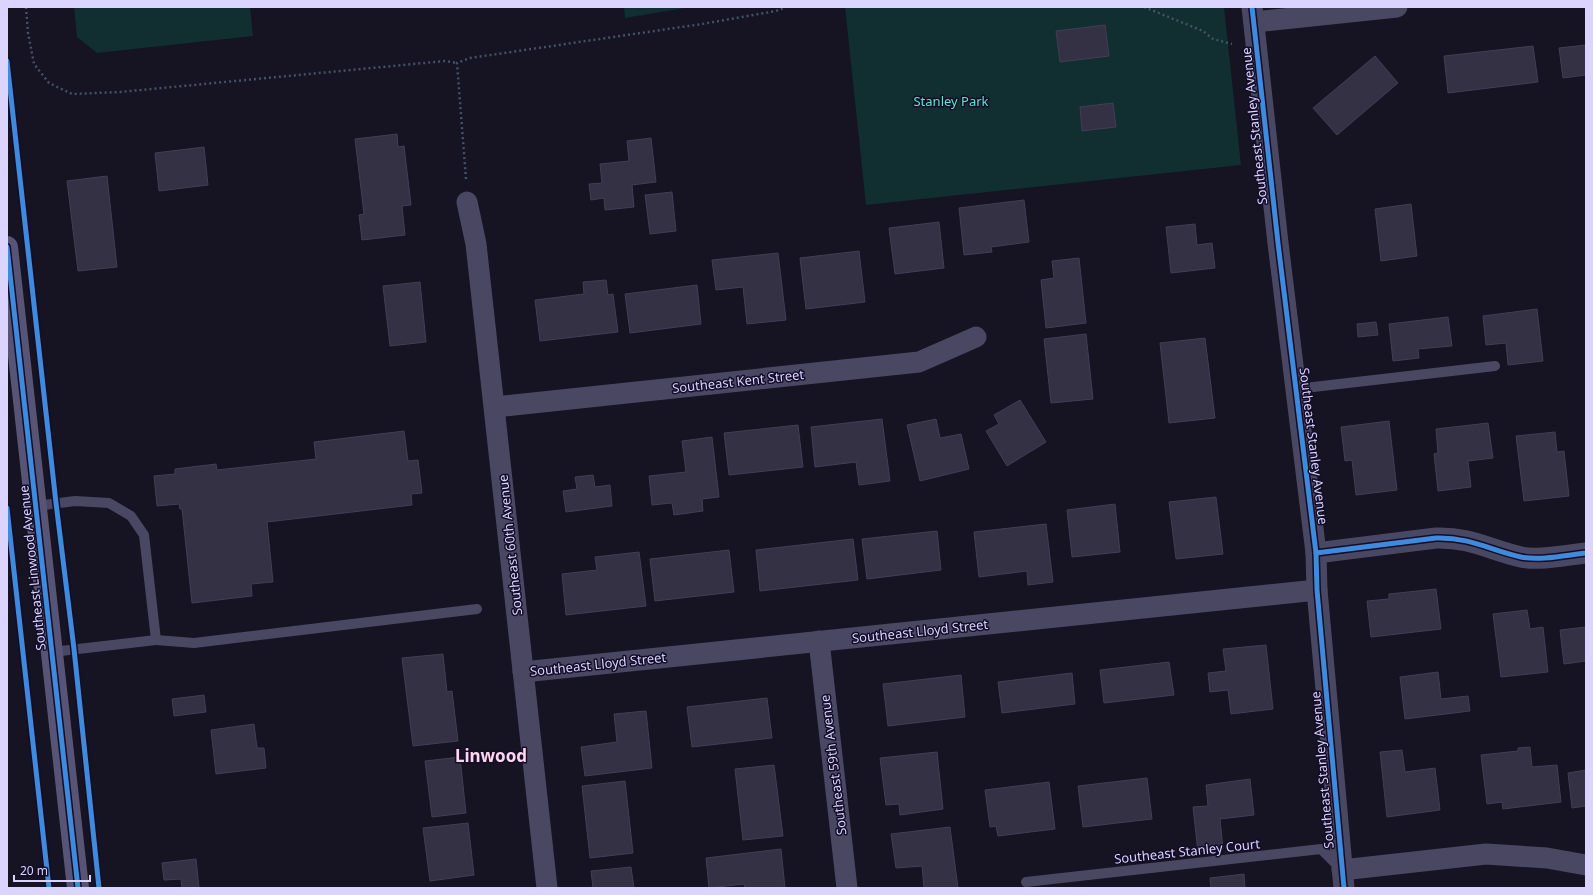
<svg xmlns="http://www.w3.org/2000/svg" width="1593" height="895" viewBox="0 0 1593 895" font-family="'Noto Sans',sans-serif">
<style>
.green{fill:#112e30}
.building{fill:#343144;stroke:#433d56}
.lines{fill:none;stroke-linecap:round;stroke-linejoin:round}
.path{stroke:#445263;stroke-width:2.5;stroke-dasharray:2 3;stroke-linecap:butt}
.lane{stroke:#4a4763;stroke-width:10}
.street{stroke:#4a4763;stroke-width:21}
.secondary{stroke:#575475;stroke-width:22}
.cycleway-casing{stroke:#130d28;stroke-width:8}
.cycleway{stroke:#408adc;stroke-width:5}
.labels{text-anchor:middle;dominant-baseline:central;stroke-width:3;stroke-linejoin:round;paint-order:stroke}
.park-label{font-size:13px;fill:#54eacb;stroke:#130d28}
.street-label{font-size:13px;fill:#dad4ff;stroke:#130d28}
.district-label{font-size:17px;font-weight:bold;fill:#ffd6ee;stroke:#130d28}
</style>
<rect width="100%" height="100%" fill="#161322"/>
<g class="green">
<path d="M74,7H250L253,36L97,53L77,37Z"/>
<path d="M624,7H691L625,18Z"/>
<path d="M845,7H1224L1241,165L866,205Z"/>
</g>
<g class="building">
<path d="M1105,25L1109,56L1060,62L1056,31Z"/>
<path d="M1586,45V75L1563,78L1559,48Z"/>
<path d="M1533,46L1538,82L1448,93L1444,56Z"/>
<path d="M1375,56L1398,83L1337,135L1313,108Z"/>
<path d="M1113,103L1116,127L1082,131L1080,107Z"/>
<path d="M397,134L398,147L404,146L411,205L402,206L405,235L362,240L359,215L364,214L355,139Z"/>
<path d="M651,138L656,182L632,185L634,207L605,210L604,198L591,200L589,184L602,183L600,164L629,161L627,141Z"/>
<path d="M204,147L208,185L159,191L155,153Z"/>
<path d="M107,176L117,267L78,271L67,181Z"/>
<path d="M672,192L676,231L650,234L645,195Z"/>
<path d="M1024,200L1029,242L991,247L992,252L964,255L959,208Z"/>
<path d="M1411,204L1417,256L1381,261L1375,209Z"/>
<path d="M939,222L944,268L895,274L889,228Z"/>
<path d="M1195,224L1197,245L1212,243L1215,268L1171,273L1166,227Z"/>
<path d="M859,251L865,302L806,309L800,258Z"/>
<path d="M778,253L786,320L747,324L743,287L716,290L712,260Z"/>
<path d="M1079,258L1086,323L1046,328L1041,280L1054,278L1052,261Z"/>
<path d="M606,280L608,295L613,294L618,332L540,341L535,300L584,294L583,282Z"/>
<path d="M420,282L426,342L390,346L383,286Z"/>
<path d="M697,285L701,324L630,333L625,294Z"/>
<path d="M1537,309L1543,361L1508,365L1506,343L1486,345L1483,316Z"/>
<path d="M1448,317L1452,346L1418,349L1419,358L1393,361L1389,324Z"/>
<path d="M1376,322L1378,335L1358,337L1357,324Z"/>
<path d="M1086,334L1093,399L1051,403L1044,339Z"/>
<path d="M1205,338L1215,418L1169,423L1160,343Z"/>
<path d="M1020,400L1046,442L1007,466L986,431L999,424L994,415Z"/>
<path d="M882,419L890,481L859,485L856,462L815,467L811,427Z"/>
<path d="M936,419L940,438L961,434L969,469L920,481L907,425Z"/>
<path d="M1389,421L1397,490L1356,495L1352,460L1345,461L1341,427Z"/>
<path d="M1488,423L1493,458L1468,461L1471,487L1438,491L1434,454L1438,453L1436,429Z"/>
<path d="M798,425L803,467L729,475L724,433Z"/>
<path d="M404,431L408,461L418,460L422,493L411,494L412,505L267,522L273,582L251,584L252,596L192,603L182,509H180L179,504L157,506L154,476L175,474V469L216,464L217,470L316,459L314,442Z"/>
<path d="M1555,432L1557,452L1564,451L1569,496L1524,501L1516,436Z"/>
<path d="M712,437L719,497L702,499L703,511L674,515L672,503L652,505L649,476L686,472L682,441Z"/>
<path d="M593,475L595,487L610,485L612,506L566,512L563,491L577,489L575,477Z"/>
<path d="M1216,497L1223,554L1176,559L1169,502Z"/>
<path d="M1115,504L1120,552L1072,557L1067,510Z"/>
<path d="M1046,524L1053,582L1028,585L1027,571L979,577L974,532Z"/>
<path d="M937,531L941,570L867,579L862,539Z"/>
<path d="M853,539L858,580L760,591L756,550Z"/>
<path d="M729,550L734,592L655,601L650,559Z"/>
<path d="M639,552L646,606L566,615L562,574L597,570L595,557Z"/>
<path d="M1436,589L1441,629L1371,637L1367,601L1389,599V594Z"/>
<path d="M1527,610L1530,629L1543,627L1548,672L1501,677L1493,614Z"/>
<path d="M1586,627V661L1564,664L1560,630Z"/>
<path d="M1266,645L1273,709L1231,714L1228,690L1210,692L1208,673L1226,671L1223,649Z"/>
<path d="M443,654L447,692L452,691L458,741L413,746L402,658Z"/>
<path d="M1169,662L1174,695L1104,703L1100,670Z"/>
<path d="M1438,672L1441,699L1468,696L1470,711L1405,719L1400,677Z"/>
<path d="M1072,673L1075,704L1002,713L998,682Z"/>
<path d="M961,675L965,717L888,726L883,684Z"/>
<path d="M204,695L206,712L174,716L172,699Z"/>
<path d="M767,698L772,738L692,747L687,707Z"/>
<path d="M646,711L652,768L585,776L581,747L617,742L614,714Z"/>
<path d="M254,724L257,748H264L266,768L216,774L211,730Z"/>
<path d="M1530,747L1532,767L1557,765L1561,802L1503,809L1502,802L1487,804L1481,755L1518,751V748Z"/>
<path d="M1402,750L1405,772L1435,768L1440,810L1387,817L1380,752Z"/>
<path d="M937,752L943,809L900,815L899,804L886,805L880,758Z"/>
<path d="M460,757L466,813L432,817L425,761Z"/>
<path d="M774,765L783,836L743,840L735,769Z"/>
<path d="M1586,770V806L1572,808L1568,773Z"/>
<path d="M1147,778L1152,819L1083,827L1078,786Z"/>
<path d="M1250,779L1254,815L1220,819L1223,849L1198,852L1193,807L1208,806L1206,785Z"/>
<path d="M625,781L633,853L590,858L582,786Z"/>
<path d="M1049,782L1055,829L998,836L996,826L990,827L985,790Z"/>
<path d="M468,823L474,875L430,881L423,828Z"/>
<path d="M950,827L958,888H924L922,866L896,868L891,834Z"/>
<path d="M781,849L785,888H745L744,884L709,888L706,858Z"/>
<path d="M196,859L199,888H182L181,879L164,880L162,863Z"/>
<path d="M631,867L634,888H593L591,871Z"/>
<path d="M1244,874L1245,888H1211L1210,878Z"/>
</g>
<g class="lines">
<g class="path">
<path d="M26,7L28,33L34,64L49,83L72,94L120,92L445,61L457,63"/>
<path d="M1144,7L1203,31L1213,39L1232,44"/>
<path d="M466,179L457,63L470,58L702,24L776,11L786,7"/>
</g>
<g class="lane">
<path d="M1296,389L1495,366"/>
<path d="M36,506L75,501L109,503L131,516L144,535L156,640L52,652"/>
<path d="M156,640L194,643L477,609"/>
<path d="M1026,882L1321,849L1340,868"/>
</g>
<g class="street">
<path d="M1252,7L1278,243L1316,553L1317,590L1344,888"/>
<path d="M1254,22L1397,7"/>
<path d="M467,202L476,244L547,888"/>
<path d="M495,407L919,362L976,337"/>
<path d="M1316,553L1436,538C1470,537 1490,550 1521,557C1540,561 1567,555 1586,553"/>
<path d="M819,641L847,888"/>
<path d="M523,672L1317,590"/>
<path d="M1342,870L1486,854L1547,858L1586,865"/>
</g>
<path class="secondary" d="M7,247L78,888"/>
<defs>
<g id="cycleway">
<path d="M1252,7L1278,243L1316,553L1317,590L1344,888"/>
<path d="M7,61L56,503L74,649L99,888"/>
<path d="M7,247L78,888"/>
<path d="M7,508L49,888"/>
<path d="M1316,553L1436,538C1470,537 1490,550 1521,557C1540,561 1567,555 1586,553"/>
</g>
</defs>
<use href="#cycleway" class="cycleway-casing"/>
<use href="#cycleway" class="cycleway"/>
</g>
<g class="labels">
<g class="park-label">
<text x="951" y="101">Stanley Park</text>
</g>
<g class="street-label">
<text transform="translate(1254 126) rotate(-96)">Southeast Stanley Avenue</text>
<text transform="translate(738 381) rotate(-6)">Southeast Kent Street</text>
<text transform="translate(1314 446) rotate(83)">Southeast Stanley Avenue</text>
<text transform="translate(510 545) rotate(-96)">Southeast 60th Avenue</text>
<text transform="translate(32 568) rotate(-96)">Southeast Linwood Avenue</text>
<text transform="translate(920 631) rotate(-6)">Southeast Lloyd Street</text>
<text transform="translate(598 664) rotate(-6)">Southeast Lloyd Street</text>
<text transform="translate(833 765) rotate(-97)">Southeast 59th Avenue</text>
<text transform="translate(1322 770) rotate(-95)">Southeast Stanley Avenue</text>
<text transform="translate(1187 851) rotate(-6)">Southeast Stanley Court</text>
</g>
<g class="district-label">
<text x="491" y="755">Linwood</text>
</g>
</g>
<rect width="1593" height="895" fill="none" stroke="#dad4ff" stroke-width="16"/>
<path d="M14 875v6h76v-6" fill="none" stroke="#dad4ff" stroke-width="2"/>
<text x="20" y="875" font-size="12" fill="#dad4ff" stroke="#130d28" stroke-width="3" paint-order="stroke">20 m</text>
</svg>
